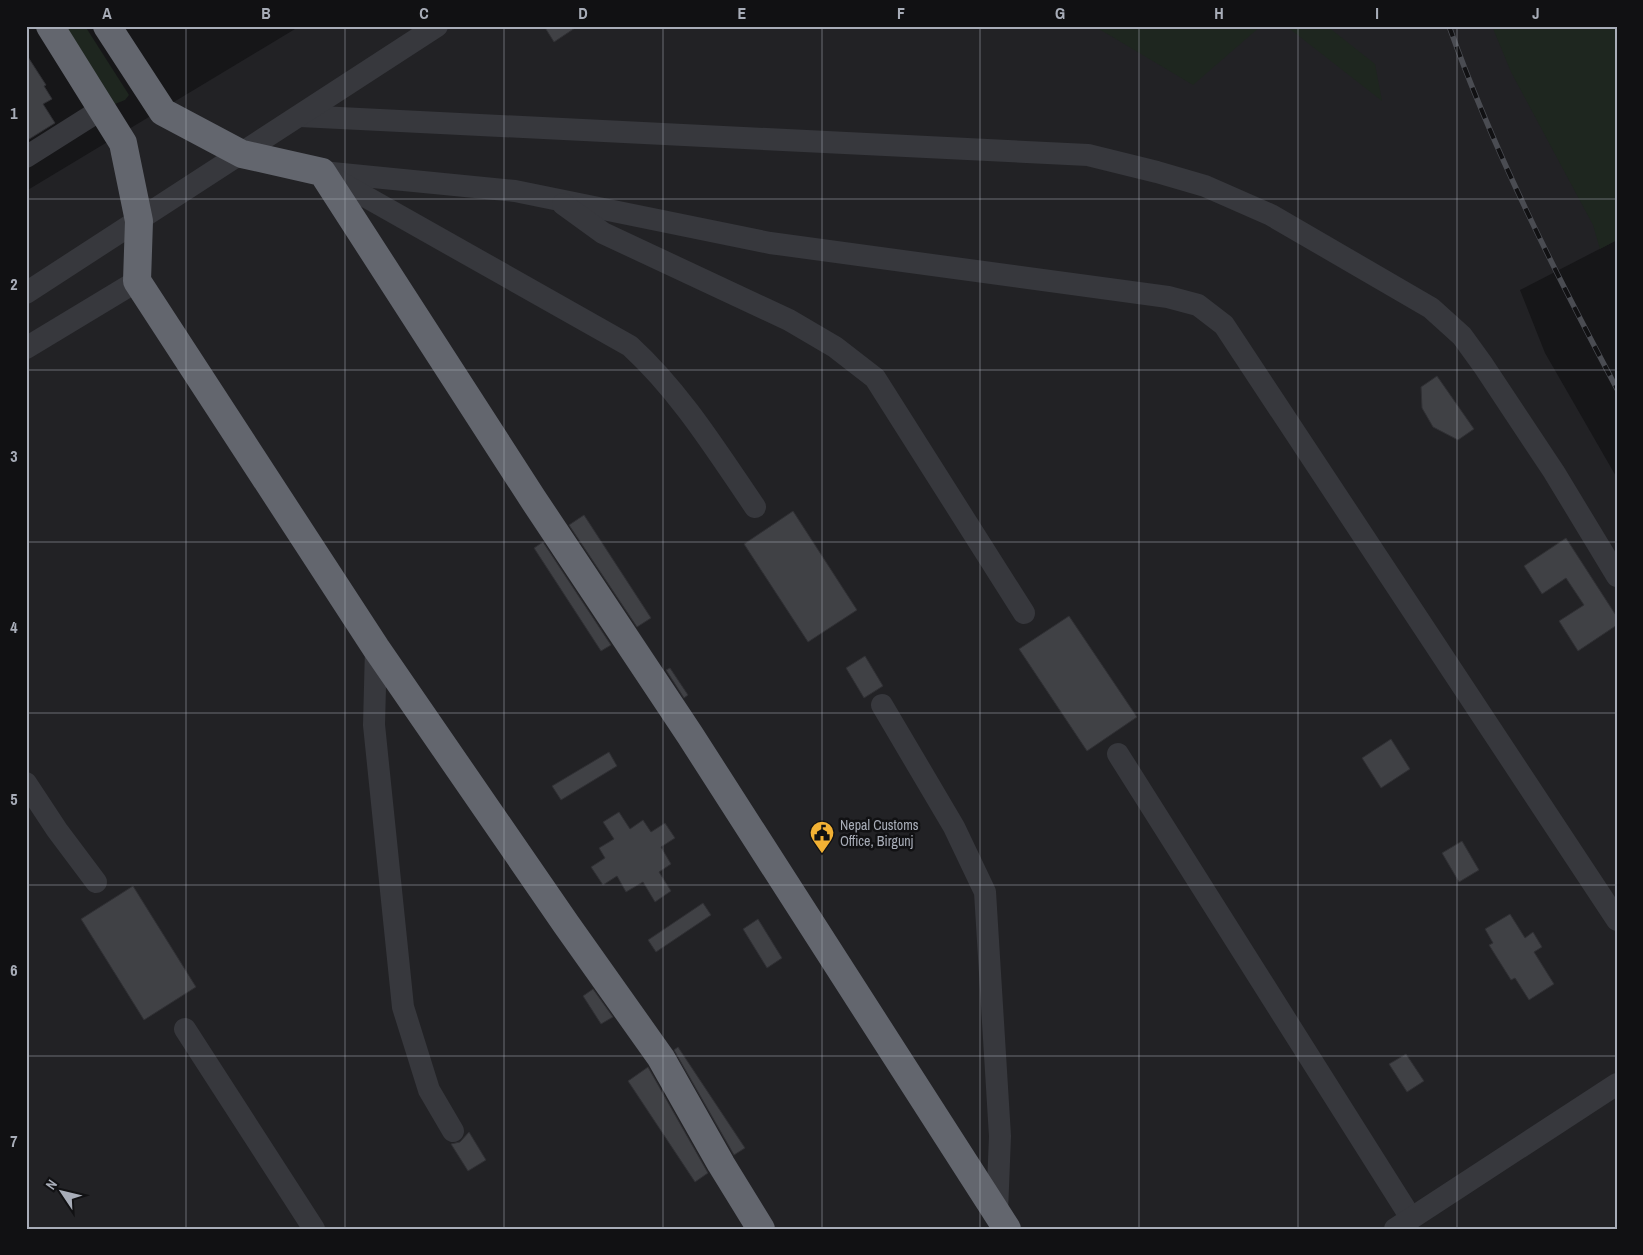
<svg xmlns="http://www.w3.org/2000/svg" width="1643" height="1255" viewBox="0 0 1643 1255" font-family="'Archivo Narrow',sans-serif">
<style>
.built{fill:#222225}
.green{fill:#1e261f}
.building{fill:#404145;stroke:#303034}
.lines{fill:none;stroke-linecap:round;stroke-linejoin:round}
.minor{stroke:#37383d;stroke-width:22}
.highway{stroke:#63666e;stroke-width:28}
.rail-casing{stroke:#4a4c52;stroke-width:5.5}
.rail{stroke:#111113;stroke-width:4;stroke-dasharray:11;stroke-linecap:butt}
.grid{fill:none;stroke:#a8adb8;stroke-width:1;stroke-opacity:0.55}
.labels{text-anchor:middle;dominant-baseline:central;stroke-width:5;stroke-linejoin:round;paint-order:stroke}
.poi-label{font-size:14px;fill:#a8adb8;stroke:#111113;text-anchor:start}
.neatline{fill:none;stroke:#a8adb8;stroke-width:2}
.grid-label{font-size:16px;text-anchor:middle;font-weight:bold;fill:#a8adb8}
</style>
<rect width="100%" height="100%" fill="#161618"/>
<path class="built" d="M300,26H1617V240L1520,290L1545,353L1617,478V1229H26V191Z"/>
<g class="green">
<path d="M66,26H85L129,95L125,100L115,104Z"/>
<path d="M1094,26H1261L1193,85Z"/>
<path d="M1286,26H1327L1375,64L1382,101Z"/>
<path d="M1492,26H1617V240L1600,249L1593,225L1511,72Z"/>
</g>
<g class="building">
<path d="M544,26H578L554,42Z"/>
<path d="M26,54L46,85L44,86L52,99L43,104L55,123L26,141Z"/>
<path d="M1437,376L1474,429L1458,440L1433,427L1422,408L1421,387Z"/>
<path d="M793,511L857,610L808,642L744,544Z"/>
<path d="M584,515L651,618L637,627L569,525Z"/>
<path d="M1566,538L1617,617V625L1578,651L1559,621L1584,605L1566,578L1542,594L1524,566Z"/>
<path d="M543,542L611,645L601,651L534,548Z"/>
<path d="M1069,616L1137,717L1087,751L1019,649Z"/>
<path d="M865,656L883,686L864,698L846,668Z"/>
<path d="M670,668L688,695L684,698L666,670Z"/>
<path d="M1391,739L1410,769L1381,788L1362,758Z"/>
<path d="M609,752L617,766L561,800L552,786Z"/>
<path d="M619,812L630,829L643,820L651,832L665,823L675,838L661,847L671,864L659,872L671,891L655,902L643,882L626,892L617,876L603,885L591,867L605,858L599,848L614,839L603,822Z"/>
<path d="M1462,841L1479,870L1459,882L1442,853Z"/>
<path d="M133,886L196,987L144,1020L81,919Z"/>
<path d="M703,903L711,915L656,952L648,940Z"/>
<path d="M1510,914L1525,938L1533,932L1542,947L1534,952L1554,984L1529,1000L1515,978L1511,980L1489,945L1493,943L1485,929Z"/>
<path d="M758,919L782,958L767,968L743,929Z"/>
<path d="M593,989L613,1017L601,1024L583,996Z"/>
<path d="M678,1047L745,1148L734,1155L674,1050Z"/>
<path d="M1406,1054L1424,1081L1407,1092L1389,1064Z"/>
<path d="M648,1067L708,1173L695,1182L628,1081Z"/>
<path d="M469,1132L486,1160L468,1171L451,1144L460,1142Z"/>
</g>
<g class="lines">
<g class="minor">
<path d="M300,116L1088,155L1157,172L1205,186L1271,215L1431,308L1462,336L1483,365L1554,472L1617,576"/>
<path d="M26,157L102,109"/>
<path d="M322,172L515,191L770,243L1168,297L1198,305L1224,325L1617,920"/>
<path d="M329,176L630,346C681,393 716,450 755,507"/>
<path d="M563,204L603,233L789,320L835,347L875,378L1024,613"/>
<path d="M26,293L437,26"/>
<path d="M26,348L137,281"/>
<path d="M376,648L374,725L403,1007L429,1090L453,1131"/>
<path d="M882,705L954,827L985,892L1000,1136L997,1212"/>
<path d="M1118,754L1411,1218"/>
<path d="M26,783L57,830L96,882"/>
<path d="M185,1029L314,1229"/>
<path d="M1395,1229L1617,1084"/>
</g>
<g class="highway">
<path d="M50,26L123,143L139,221L137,281L376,648L566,924L661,1058L721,1164L761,1229"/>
<path d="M107,26L163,112L242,154L322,172L533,499L690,735L1007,1229"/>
</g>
<defs>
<path id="rail" d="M1449,26C1494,152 1555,272 1617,389"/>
</defs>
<use href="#rail" class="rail-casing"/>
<use href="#rail" class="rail"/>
</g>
<path class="grid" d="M186,26V1229M345,26V1229M504,26V1229M663,26V1229M822,26V1229M980,26V1229M1139,26V1229M1298,26V1229M1457,26V1229M26,199H1617M26,370H1617M26,542H1617M26,713H1617M26,885H1617M26,1056H1617"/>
<defs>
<symbol id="civic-pin" viewBox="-11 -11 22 30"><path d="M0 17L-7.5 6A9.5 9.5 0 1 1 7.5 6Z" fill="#f2b134" stroke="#111113"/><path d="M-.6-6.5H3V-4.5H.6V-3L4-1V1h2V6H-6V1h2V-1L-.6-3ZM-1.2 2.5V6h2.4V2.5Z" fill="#111"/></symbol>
</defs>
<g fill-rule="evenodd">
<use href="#civic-pin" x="808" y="819" width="28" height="38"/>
</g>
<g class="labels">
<g class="poi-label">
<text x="840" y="825">Nepal Customs<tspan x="840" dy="16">Office, Birgunj</tspan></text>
</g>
</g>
<rect width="1643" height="1255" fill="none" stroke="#111113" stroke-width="55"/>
<g transform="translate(62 1192) rotate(305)" stroke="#111113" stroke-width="4" paint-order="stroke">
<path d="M0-4L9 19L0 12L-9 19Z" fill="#a8adb8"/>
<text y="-8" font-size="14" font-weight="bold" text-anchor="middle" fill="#a8adb8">N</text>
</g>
<rect x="28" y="28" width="1588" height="1200" class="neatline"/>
<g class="grid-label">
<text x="107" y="19">A</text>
<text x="266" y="19">B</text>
<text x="424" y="19">C</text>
<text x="583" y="19">D</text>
<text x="742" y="19">E</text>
<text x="901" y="19">F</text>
<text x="1060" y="19">G</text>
<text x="1219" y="19">H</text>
<text x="1377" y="19">I</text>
<text x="1536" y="19">J</text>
<text x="14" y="119">1</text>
<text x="14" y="290">2</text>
<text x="14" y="462">3</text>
<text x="14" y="633">4</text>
<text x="14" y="805">5</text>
<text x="14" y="976">6</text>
<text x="14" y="1147">7</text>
</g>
</svg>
